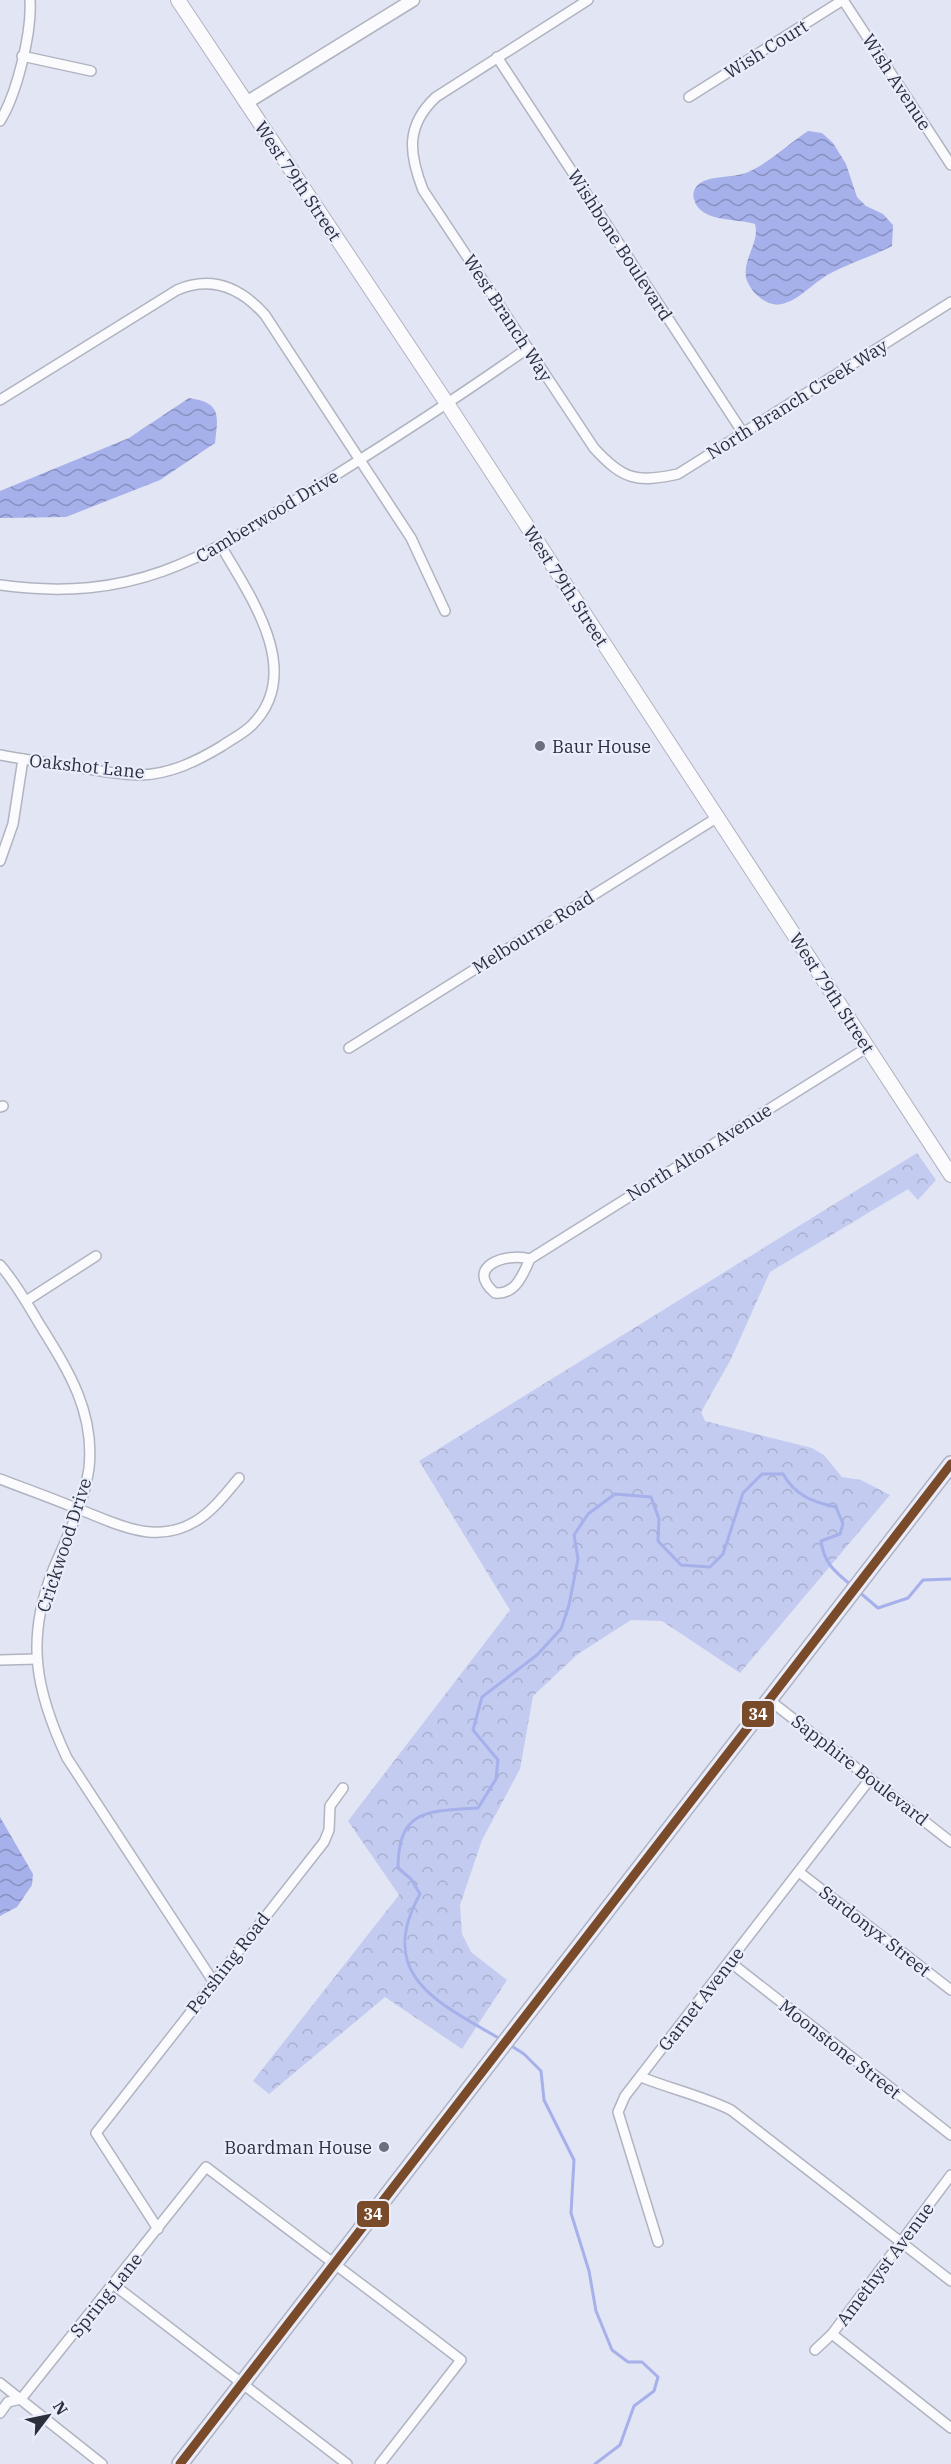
<svg xmlns="http://www.w3.org/2000/svg" width="951" height="2464" viewBox="0 0 951 2464" font-family="'IBM Plex Serif',serif">
<style>
.forest{fill:url(#forest-crowns)}
.water{fill:url(#water-waves)}
.lines{fill:none;stroke-linecap:round;stroke-linejoin:round}
.stream{stroke:#a6b0ea;stroke-width:3}
.minor-casing{stroke:#b0b4c0;stroke-width:12}
.tertiary-casing{stroke:#b0b4c0;stroke-width:15}
.secondary-casing{stroke:#b0b4c0;stroke-width:16}
.primary-casing{stroke:#b0b3c3;stroke-width:18}
.minor{stroke:#fbfbfd;stroke-width:9}
.tertiary{stroke:#fbfbfd;stroke-width:12}
.secondary{stroke:#fbfbfd;stroke-width:14}
.primary{stroke:#ebedf4;stroke-width:15}
.bus-1-casing{stroke:#eaeefc;stroke-width:14}
.bus-1{stroke:#7a4b2a;stroke-width:9}
.poi-dot{fill:#6c6f7c;stroke:#eaeefc;stroke-width:2}
.labels{text-anchor:middle;dominant-baseline:central;stroke-width:4.5;stroke-linejoin:round;paint-order:stroke}
.street-label{font-size:18px;fill:#2c2f3c;stroke:#eaeefc}
.poi-label{font-size:18px;fill:#2c2f3c;stroke:#eaeefc;text-anchor:start}
.line-badge{stroke:#eaeefc;stroke-width:2}
.badge-label{font-size:16px;text-anchor:middle;font-weight:bold;fill:#fff}
</style>
<defs>
<pattern id="forest-crowns" width="20" height="18" patternUnits="userSpaceOnUse" patternTransform="scale(1.5)"><rect width="20" height="18" fill="#c3cbf0"/><path d="M2 6a3 3 0 1 1 6 0M12 15a3 3 0 1 1 6 0" fill="none" stroke="#a8afcf"/></pattern>
<pattern id="water-waves" width="16" height="10" patternUnits="userSpaceOnUse" patternTransform="scale(1.5)"><rect width="16" height="10" fill="#a6b0ea"/><path d="M0 5q4-4 8 0t8 0" fill="none" stroke="#8790bf"/></pattern>
</defs>
<rect width="100%" height="100%" fill="#e2e5f3"/>
<path class="forest" d="M917,1153L936,1180L918,1200L908,1189L770,1272L730,1361L701,1412L705,1421L812,1448L824,1455L842,1477L861,1480L890,1495L740,1673L662,1621L631,1620L578,1654L533,1696L520,1769L482,1840L460,1905L462,1934L471,1952L507,1980L462,2049L385,1997L269,2094L253,2081L399,1895L348,1821L510,1610L419,1461Z"/>
<g class="water">
<path d="M808,131L822,133L833,143L846,164L857,197L866,206L883,214L893,225L892,246C871,257 849,263 829,274C807,286 784,320 758,296C753,292 747,283 746,277C743,258 760,242 755,224C737,218 700,223 694,199C692,193 695,187 700,183C713,175 732,178 746,173C766,165 790,143 808,131Z"/>
<path d="M189,398C222,403 218,415 215,443L160,480L66,517L0,518V491L129,438Z"/>
<path d="M0,1817L33,1874L32,1885L17,1907L0,1916Z"/>
</g>
<g class="lines">
<g class="stream">
<path d="M858,1591L878,1608L908,1598L923,1580L951,1579"/>
<path d="M502,2040C441,2004 374,1977 420,1894L411,1879L398,1868C398,1809 428,1811 478,1808L496,1779L498,1760L473,1730L482,1697L537,1655L561,1629L569,1605L578,1559L574,1535L588,1514L615,1494L651,1497L659,1519L658,1541L681,1565L710,1567L723,1554L743,1493L762,1474H783C795,1495 812,1502 836,1507L843,1524L840,1534L821,1541C824,1563 834,1571 851,1585"/>
<path d="M510,2045L524,2054L541,2071L544,2100L574,2160L571,2213L589,2271L596,2311L612,2350L628,2362H642L658,2377L654,2391L634,2406L620,2445L595,2464"/>
</g>
<defs>
<g id="minor">
<path d="M588,0L436,97C405,126 409,154 423,190L594,448C623,480 637,483 678,474L951,302"/>
<path d="M22,56L91,71"/>
<path d="M497,57L743,433"/>
<path d="M689,97L843,0L951,165"/>
<path d="M0,121C17,94 32,32 30,0"/>
<path d="M0,400L177,290C212,275 241,288 265,315L411,538L445,611"/>
<path d="M0,585C145,605 215,550 331,478C398,436 463,394 528,348"/>
<path d="M0,755C27,760 54,764 82,768C101,771 121,775 141,775C171,774 197,761 222,746C232,739 243,734 252,725C305,672 250,596 221,546"/>
<path d="M0,861L13,824L23,759"/>
<path d="M349,1048L718,817"/>
<path d="M0,1107L3,1106"/>
<path d="M530,1259C523,1274 516,1295 495,1293C464,1267 506,1252 530,1259L868,1047"/>
<path d="M0,1265C16,1283 28,1305 40,1325C68,1370 95,1412 89,1468C84,1504 67,1537 53,1570C25,1640 36,1692 67,1758L213,1981"/>
<path d="M26,1301L96,1256"/>
<path d="M0,1479C26,1489 52,1498 78,1509C118,1524 155,1546 196,1521C213,1511 226,1493 239,1478"/>
<path d="M0,1660L37,1659"/>
<path d="M768,1699L951,1842"/>
<path d="M799,1872L951,1990"/>
<path d="M730,1962L951,2135"/>
<path d="M641,2077C671,2089 702,2096 731,2110L951,2281"/>
<path d="M158,2229L96,2133L324,1842L329,1830L330,1806L343,1788"/>
<path d="M658,2242L618,2112L625,2096L870,1779"/>
<path d="M114,2285L347,2464"/>
<path d="M832,2334L951,2428"/>
<path d="M815,2350L832,2334L951,2175"/>
<path d="M0,2383L102,2464"/>
<path d="M0,2413L8,2402L21,2399L206,2167C291,2232 377,2295 461,2360L380,2464"/>
</g>
<path id="tertiary" d="M246,103L413,0"/>
<path id="secondary" d="M178,0L448,405L951,1175"/>
<path id="primary" d="M180,2464L951,1464"/>
</defs>
<use href="#minor" class="minor-casing"/>
<use href="#tertiary" class="tertiary-casing"/>
<use href="#secondary" class="secondary-casing"/>
<use href="#primary" class="primary-casing"/>
<use href="#minor" class="minor"/>
<use href="#tertiary" class="tertiary"/>
<use href="#secondary" class="secondary"/>
<use href="#primary" class="primary"/>
<defs>
<path id="bus-1" d="M180,2464L951,1464"/>
</defs>
<use href="#bus-1" class="bus-1-casing"/>
<use href="#bus-1" class="bus-1"/>
</g>
<g class="poi-dot">
<circle cx="540" cy="746" r="6"/>
<circle cx="384" cy="2147" r="6"/>
</g>
<g class="labels">
<g class="street-label">
<text transform="translate(766 49) rotate(-32)">Wish Court</text>
<text transform="translate(897 82) rotate(57)">Wish Avenue</text>
<text transform="translate(298 181) rotate(56)">West 79th Street</text>
<text transform="translate(620 245) rotate(57)">Wishbone Boulevard</text>
<text transform="translate(508 318) rotate(57)">West Branch Way</text>
<text transform="translate(797 399) rotate(-32)">North Branch Creek Way</text>
<text transform="translate(267 516) rotate(-31)">Camberwood Drive</text>
<text transform="translate(566 586) rotate(57)">West 79th Street</text>
<text transform="translate(87 766) rotate(6)">Oakshot Lane</text>
<text transform="translate(533 932) rotate(-32)">Melbourne Road</text>
<text transform="translate(832 993) rotate(57)">West 79th Street</text>
<text transform="translate(699 1152) rotate(-32)">North Alton Avenue</text>
<text transform="translate(64 1545) rotate(-72)">Crickwood Drive</text>
<text transform="translate(860 1770) rotate(38)">Sapphire Boulevard</text>
<text transform="translate(875 1931) rotate(38)">Sardonyx Street</text>
<text transform="translate(228 1963) rotate(-52)">Pershing Road</text>
<text transform="translate(701 1999) rotate(-52)">Garnet Avenue</text>
<text transform="translate(840 2049) rotate(38)">Moonstone Street</text>
<text transform="translate(885 2264) rotate(-53)">Amethyst Avenue</text>
<text transform="translate(106 2295) rotate(-51)">Spring Lane</text>
</g>
<g class="poi-label">
<text x="552" y="746">Baur House</text>
<text x="372" y="2147" text-anchor="end">Boardman House</text>
</g>
</g>
<g class="line-badge">
<rect x="741" y="1700" width="34" height="28" rx="6" fill="#7a4b2a"/>
<rect x="356" y="2200" width="34" height="28" rx="6" fill="#7a4b2a"/>
</g>
<g class="badge-label">
<text x="758" y="1720">34</text>
<text x="373" y="2220">34</text>
</g>
<g transform="translate(48 2416) rotate(58)" stroke="#eaeefc" stroke-width="4.5" paint-order="stroke">
<path d="M0-4.5L10 22L0 15L-10 22Z" fill="#2c2f3c"/>
<text y="-9" font-size="16" font-weight="bold" text-anchor="middle" fill="#2c2f3c">N</text>
</g>
</svg>
